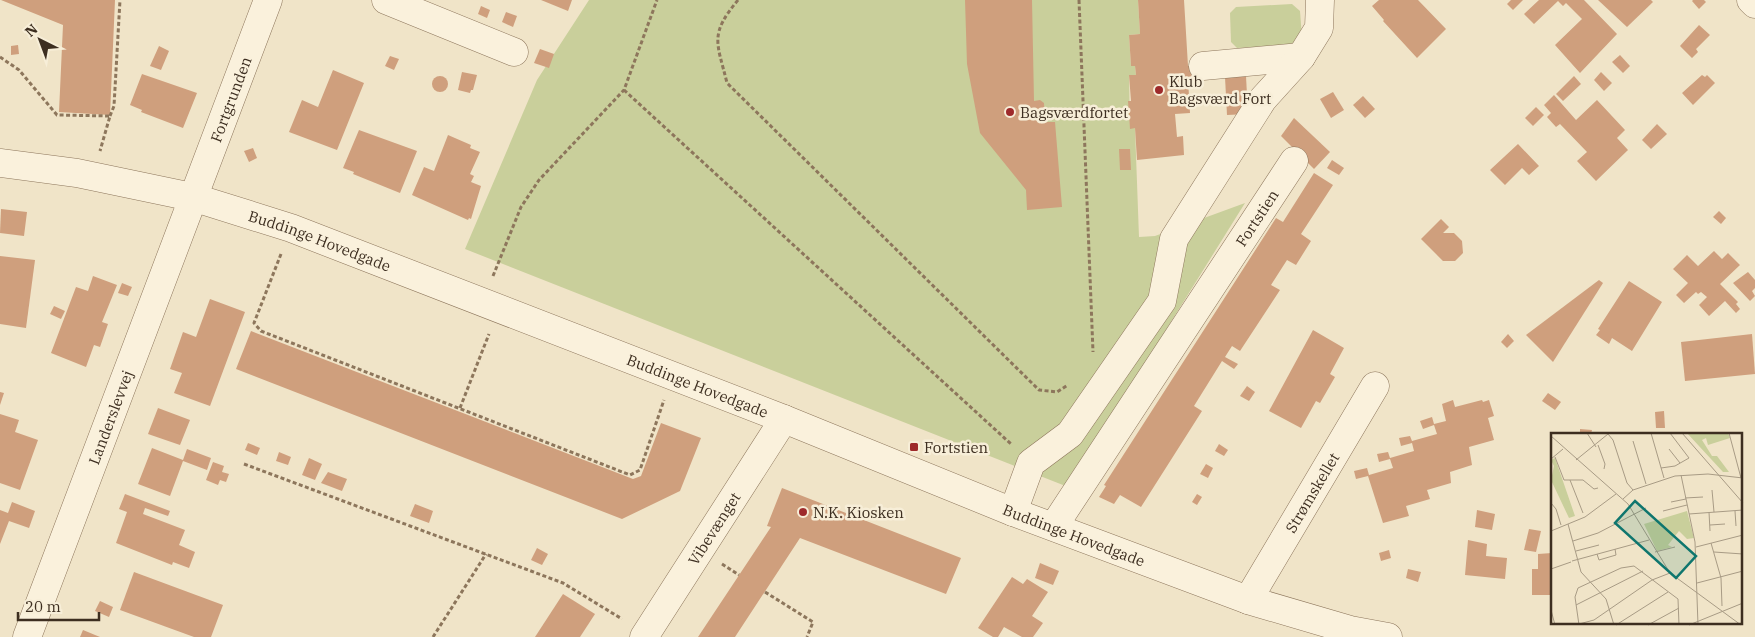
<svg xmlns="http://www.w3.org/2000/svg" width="1755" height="637" viewBox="0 0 1755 637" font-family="'IBM Plex Serif',serif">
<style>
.green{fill:#c9cf9b}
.building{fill:#cf9f7d}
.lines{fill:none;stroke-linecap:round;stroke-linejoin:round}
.minor-casing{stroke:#8d765c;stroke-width:29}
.path{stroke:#8d765c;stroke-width:3;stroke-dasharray:4 2.5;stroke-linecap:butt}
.minor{stroke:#faf1dc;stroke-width:28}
.poi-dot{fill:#9e2a2b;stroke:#f7eed8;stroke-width:2}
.labels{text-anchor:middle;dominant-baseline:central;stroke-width:5;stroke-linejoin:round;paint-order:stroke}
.poi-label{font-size:15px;fill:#3d2e20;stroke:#f7eed8;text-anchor:start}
.street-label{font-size:15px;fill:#3d2e20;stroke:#f7eed8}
.inset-road{fill:none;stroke:#a89b85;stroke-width:1}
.view{fill:#0f766e;fill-opacity:0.15;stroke:#0f766e;stroke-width:2.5}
.inset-edge{fill:none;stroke:#3d2e20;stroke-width:2.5}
</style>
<rect width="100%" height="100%" fill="#f0e4c8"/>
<g class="green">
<path d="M589,0H1138L1140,34L1129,35L1131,66H1135L1136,75H1129L1130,128H1135L1139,237L1155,236L1245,203L1068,487L465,249L537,80Z"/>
<path d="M1292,4L1300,11L1302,38L1294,45L1237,48L1231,42L1230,13L1236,7Z"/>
</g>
<g class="building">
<path d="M1,0H115L110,115L59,112L63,25Z"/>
<path d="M541,0H572L568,11Z"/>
<path d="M965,0H1032L1034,101L1040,100L1044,103L1045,122H1055L1062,207L1027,210L1026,190L980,133L967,64Z"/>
<path d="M1138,0H1184L1188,66H1192V79H1188L1190,113L1175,114L1177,137L1183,136L1184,155L1137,160L1135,128L1130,129L1128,101H1131L1129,75H1136L1135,66H1131L1129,35L1140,34Z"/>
<path d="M1379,0H1418L1446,29L1417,58L1383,21L1384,20L1372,6Z"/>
<path d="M1511,0H1523L1513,10L1507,4Z"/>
<path d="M1539,0H1584L1617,34L1580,73L1555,45L1582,19L1566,3L1563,6L1558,1L1534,24L1524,14Z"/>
<path d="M1598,0H1651L1653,2L1627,27Z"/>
<path d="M1693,0H1704L1706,2L1699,9L1692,1Z"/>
<path d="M481,6L490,10L487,18L478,14Z"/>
<path d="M506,12L517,16L513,27L502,22Z"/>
<path d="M1699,25L1710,35L1696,49L1698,52L1692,58L1680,46Z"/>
<path d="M18,45L19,54L11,55V46Z"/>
<path d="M159,46L169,51L161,70L150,66Z"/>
<path d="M540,49L554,54L549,68L534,63Z"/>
<path d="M1620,55L1630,66L1623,73L1612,62Z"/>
<path d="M390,56L399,59L394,70L385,66Z"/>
<path d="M333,70L364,83L337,150L289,132L302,100L318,107Z"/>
<path d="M462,72L477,75L473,90H471L470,93L458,90Z"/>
<path d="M1601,72L1612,83L1604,91L1594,80Z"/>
<path d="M142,74L197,93L183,128L141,112L142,110L130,105Z"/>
<path d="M1702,75L1705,77L1707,75L1715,83L1693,105L1682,93Z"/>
<path d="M1246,76L1248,114L1227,115L1225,77Z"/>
<path d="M1574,76L1581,84L1563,101L1556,94Z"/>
<circle cx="440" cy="84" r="8"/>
<path d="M1333,92L1344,110L1331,118L1320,99Z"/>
<path d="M1554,95L1576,120L1597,100L1625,130L1617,138L1628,150L1596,181L1577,161L1587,152L1560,124L1556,127L1547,117L1551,113L1544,105Z"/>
<path d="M1363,96L1375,109L1365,118L1353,105Z"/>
<path d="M1536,107L1544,115L1533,126L1525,118Z"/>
<path d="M1294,118L1330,152L1314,169L1281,136Z"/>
<path d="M1657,124L1667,134L1651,149L1642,140Z"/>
<path d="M359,130L417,151L400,193L353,174L354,172L343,168Z"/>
<path d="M448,135L471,145L470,148L480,152L470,174L474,176L471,182L481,186L471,219L469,218L468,220L412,195L424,167L434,171Z"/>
<path d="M1518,144L1539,166L1529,175L1522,168L1505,185L1490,170Z"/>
<path d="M253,148L257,158L249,162L244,151Z"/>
<path d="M1119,149H1130L1131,170H1120Z"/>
<path d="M1332,160L1344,168L1339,175L1327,168Z"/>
<path d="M1314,173L1333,185L1301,234L1311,241L1296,265L1287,260L1271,285L1280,290L1240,351L1232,346L1225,357L1238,364L1234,369L1222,361L1194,406L1202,411L1141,507L1120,495L1114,504L1099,497L1106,486L1104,485L1276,218L1283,222Z"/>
<path d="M1,209L27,212L24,236L0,233Z"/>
<path d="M1719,211L1726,218L1721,224L1713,217Z"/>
<path d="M1441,219L1449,227L1443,233H1454L1462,241L1463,253L1455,261H1443L1421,239Z"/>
<path d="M1714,251L1722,259L1728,253L1740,265L1720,284L1738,302L1736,304L1740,309L1736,313L1725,301L1709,316L1699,305L1707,297L1701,292L1698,294L1696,292L1684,303L1676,295L1688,283L1673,269L1687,255L1698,266Z"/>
<path d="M0,256L35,260L26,328L0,324Z"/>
<path d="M1748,272L1755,280V288L1752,291L1755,296L1750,301L1733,283Z"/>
<path d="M93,276L117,285L102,322L108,324L100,347L94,345L86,367L51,353L76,287L88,291Z"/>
<path d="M1599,280L1603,283L1553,362L1526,335Z"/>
<path d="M1629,281L1662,302L1632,351L1612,338L1609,344L1596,335L1600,330L1598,329Z"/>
<path d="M122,283L132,287L128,296L118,293Z"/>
<path d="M210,299L245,312L210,406L174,393L182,373L170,369L183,332L196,337Z"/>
<path d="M54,306L65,311L61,319L50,314Z"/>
<path d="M1313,330L1344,348L1330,374L1335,377L1320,403L1316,401L1301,428L1269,411Z"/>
<path d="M251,331L633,479L641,476L661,423L701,438L680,491L622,519L236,369Z"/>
<path d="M1508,334L1514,341L1507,348L1501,342Z"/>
<path d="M1752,334L1755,374L1685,381L1681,342Z"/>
<path d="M1247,386L1255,392L1249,401L1240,396Z"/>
<path d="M0,392L4,393L0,405Z"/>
<path d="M1548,393L1561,402L1555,410L1542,401Z"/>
<path d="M1453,400L1455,407L1482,400L1483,402L1489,400L1494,416L1488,418L1494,440L1469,447L1472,465L1450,472L1451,483L1427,490L1430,499L1406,506L1409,516L1383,523L1368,476L1356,479L1354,471L1367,468L1369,475L1393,468L1390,459L1379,462L1377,454L1388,452L1390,458L1414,451L1412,443L1401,446L1399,438L1410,436L1412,441L1437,434L1434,425L1423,429L1420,421L1432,417L1434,424L1446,421L1442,404Z"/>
<path d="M158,408L190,420L180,445L148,434Z"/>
<path d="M1664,411L1665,428H1656L1655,412Z"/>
<path d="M0,414L19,420L15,432L38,440L20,490L0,483Z"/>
<path d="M1580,429L1592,430L1591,434H1580Z"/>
<path d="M248,443L260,448L257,455L245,450Z"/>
<path d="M1219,444L1228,450L1224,456L1215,451Z"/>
<path d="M152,448L183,460L187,449L211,458L207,470L183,461L170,496L138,484Z"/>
<path d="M279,452L291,457L288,465L276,461Z"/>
<path d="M309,458L322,464L315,480L302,475Z"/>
<path d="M213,462L224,466L222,472L229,474L226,482L220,480L218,485L206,480Z"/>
<path d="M1206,464L1213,468L1208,478L1200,474Z"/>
<path d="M328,472L347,479L342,491L321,483Z"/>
<path d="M782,488L961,558L946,594L800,538L735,637H698L771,527L767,526Z"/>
<path d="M125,494L170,511L168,516L145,508L143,514L185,530L179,545L195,552L189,568L173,562L172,565L116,543L127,512L119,509Z"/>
<path d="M1197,494L1202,497L1197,505L1192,502Z"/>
<path d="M12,502L35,511L29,528L9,521L0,544V510L8,513Z"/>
<path d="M415,504L433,511L429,523L410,516Z"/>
<path d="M1477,510L1495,514L1492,530L1475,527Z"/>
<path d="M1529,529L1541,531L1536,552L1524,550Z"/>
<path d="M1468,540L1487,544L1486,556L1507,558L1505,579L1465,575Z"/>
<path d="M537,548L548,554L542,565L531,560Z"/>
<path d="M1389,550L1391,558L1381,561L1379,553Z"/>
<path d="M1552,553V595H1532V569H1538V554Z"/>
<path d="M1040,563L1059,571L1053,585L1035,578Z"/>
<path d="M1408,569L1421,572L1418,582L1406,578Z"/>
<path d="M134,572L223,605L211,637H194L120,610Z"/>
<path d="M1012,577L1023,584L1027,579L1048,592L1032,616L1043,623L1033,637H1022L1004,627L998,637H993L978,628Z"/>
<path d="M563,594L595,614L580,637H535Z"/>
<path d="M100,601L113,607L109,617L95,611Z"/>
<path d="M83,630L100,637H80Z"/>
</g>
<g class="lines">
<defs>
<g id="minor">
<path d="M386,0L514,52"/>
<path d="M1751,0L1755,4"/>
<path d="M1203,66L1301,57"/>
<path id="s1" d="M0,163L77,173L192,197L291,228L784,419L1013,512L1248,600L1350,630L1388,637"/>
<path d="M1013,512L1031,463L1070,434L1162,301L1174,239L1263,99L1301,57L1319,28L1320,0"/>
<path id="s2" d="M1054,526L1294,161"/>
<path id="s3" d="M1248,600L1375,386"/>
<path id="s4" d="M27,637L268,0"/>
<path id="s5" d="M644,637L784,419"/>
</g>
</defs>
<use href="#minor" class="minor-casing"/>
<g class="path">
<path d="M738,0C709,35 717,42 727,83L1039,390L1057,392L1068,385"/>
<path d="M1079,0L1093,352"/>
<path d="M0,57L19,70L57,115L110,116L100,151"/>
<path d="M624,90L1011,444"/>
<path d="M110,116L114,106L120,0"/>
<path d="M281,254L254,323L261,331L630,475L640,470L664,400"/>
<path d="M493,276L521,207L539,180L624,90L657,0"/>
<path d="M460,408L489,334"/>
<path d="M244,464L563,583L622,619"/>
<path d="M722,564L739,575"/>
<path d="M765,592L813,622L807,637"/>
<path d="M433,637L486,554"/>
</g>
<use href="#minor" class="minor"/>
</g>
<g class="poi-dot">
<circle cx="1159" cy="90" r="5"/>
<circle cx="1010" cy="112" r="5"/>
<rect x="909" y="442" width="10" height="10" rx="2.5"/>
<circle cx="803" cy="512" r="5"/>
</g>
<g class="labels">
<g class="poi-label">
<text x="1169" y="81">Klub<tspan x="1169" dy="17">Bagsværd Fort</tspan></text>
<text x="1020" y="112">Bagsværdfortet</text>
<text x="924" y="447">Fortstien</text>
<text x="813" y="512">N.K. Kiosken</text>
</g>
<g class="street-label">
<text stroke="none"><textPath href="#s4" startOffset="575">Fortgrunden</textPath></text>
<text stroke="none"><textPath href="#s2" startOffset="369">Fortstien</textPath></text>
<text stroke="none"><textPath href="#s1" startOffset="330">Buddinge Hovedgade</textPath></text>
<text stroke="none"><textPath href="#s1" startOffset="735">Buddinge Hovedgade</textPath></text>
<text stroke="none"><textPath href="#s4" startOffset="235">Landerslevvej</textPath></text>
<text stroke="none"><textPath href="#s3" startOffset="125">Strømskellet</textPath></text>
<text stroke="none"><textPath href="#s5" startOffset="129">Vibevænget</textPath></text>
<text stroke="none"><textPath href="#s1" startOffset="1140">Buddinge Hovedgade</textPath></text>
</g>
</g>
<g transform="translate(1551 433)">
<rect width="191" height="191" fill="#f0e4c8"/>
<path d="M136,0H177L179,5L157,12L155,5L151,7L161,23H166L178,39H172ZM4,25L24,83L18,85L0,47L3,33L0,27ZM136,78L143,105L136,106L128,98L117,112L121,114L106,118L93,91Z" fill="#c9cf9b"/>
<path class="inset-road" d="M36,0L45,14M100,0L113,45M131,0L192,70M178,0L190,45M57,1L62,7L76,50L82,57M0,3L77,71L119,140L190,192M82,8L95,51M47,12L54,31L53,36M118,16L129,30M4,24L13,47H32L43,56L47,55M0,26L12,16M25,27L57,1M110,35L124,33L138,25L119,0M130,42L144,109L147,192M19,47L32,80M161,57L163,79M134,65L152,64M72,66L82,57L124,43L157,41L192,45M120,69L135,66M0,70L5,76L10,92M112,78L136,72M184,78L185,93M158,79L159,98M138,81L192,77M17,91L30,139L55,166L63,192M159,92L174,91M0,98L34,84L65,61M22,108L47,100L95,75M160,110L170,145L171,173M145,114L192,102M25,118L48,112M104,119L124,114M163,119L192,121M46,121L48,127L65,122L64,116M21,128L98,107M0,136L20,129M146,150L192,138M25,172L92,138M0,177L4,192M28,191L43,187L101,147L119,140M28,192L24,164L27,155L70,135L83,133L127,166L128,192M65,192L117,159M97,192L128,175M138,192L192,170"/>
<path class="view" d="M84,68L145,123L125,145L64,90Z"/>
<rect width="191" height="191" class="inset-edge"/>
</g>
<g transform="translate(40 40) rotate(318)" stroke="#f7eed8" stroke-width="4" paint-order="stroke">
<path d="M0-4L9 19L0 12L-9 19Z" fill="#3d2e20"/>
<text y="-8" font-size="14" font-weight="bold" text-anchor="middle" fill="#3d2e20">N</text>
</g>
<path d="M18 612v8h81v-8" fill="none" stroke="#3d2e20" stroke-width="2.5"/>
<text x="25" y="612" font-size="15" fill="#3d2e20" stroke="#f7eed8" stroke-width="4" paint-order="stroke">20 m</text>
</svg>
